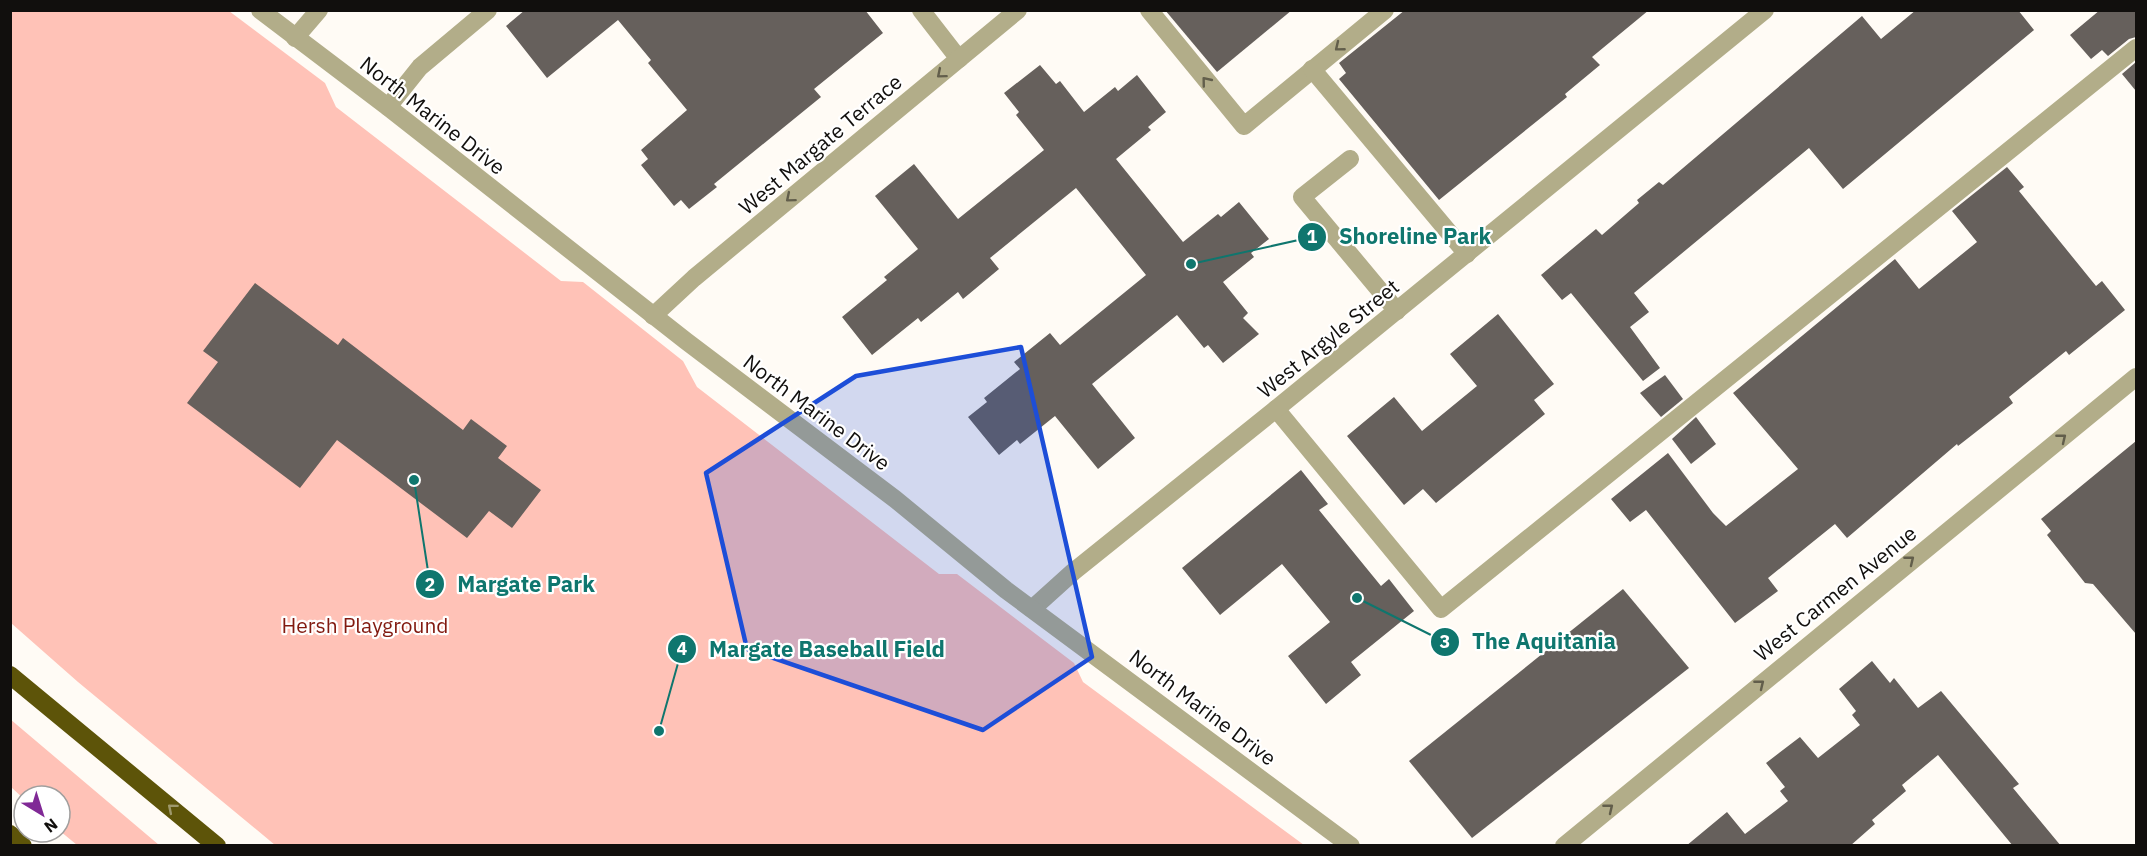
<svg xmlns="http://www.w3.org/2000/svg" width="2147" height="856" viewBox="0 0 2147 856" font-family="'IBM Plex Sans',sans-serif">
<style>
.green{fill:#ffc2b7}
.building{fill:#66605c}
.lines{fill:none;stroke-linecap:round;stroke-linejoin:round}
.service{stroke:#b2ad89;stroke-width:18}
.minor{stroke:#b2ad89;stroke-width:18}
.tertiary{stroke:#b2ad89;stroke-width:18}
.motorway{stroke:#5d5409;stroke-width:18}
.oneway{stroke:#625e4b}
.oneway2{stroke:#9e986b}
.marked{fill:#1d4ed8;fill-opacity:0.2;stroke:#1d4ed8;stroke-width:4.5;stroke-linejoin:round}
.labels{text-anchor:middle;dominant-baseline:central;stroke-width:4.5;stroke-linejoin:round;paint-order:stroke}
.street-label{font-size:21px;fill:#110f0d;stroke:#fff}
.park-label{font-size:21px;fill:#821a10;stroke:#fff}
.leader{fill:none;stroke:#0f766e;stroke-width:2}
.callout-dot{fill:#0f766e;stroke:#fff;stroke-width:2}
.mark-label{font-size:18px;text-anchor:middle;font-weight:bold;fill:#fff}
.callout-label{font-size:22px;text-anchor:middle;font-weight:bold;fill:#0f766e;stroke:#fff;stroke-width:4.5;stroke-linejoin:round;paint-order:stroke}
</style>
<rect width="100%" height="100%" fill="#fffbf5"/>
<g class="green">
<path d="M11,11H229L325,83L336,107L561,281L583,282L683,361L697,387L939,574H957L1074,663L1083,682L1304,845H275L78,682L11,623Z"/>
<path d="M10,719L23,730L159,845H77L60,831V796H24V799L11,787Z"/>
</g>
<g class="building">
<path d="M525,10H865L883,33L814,89L821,97L714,184L717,187L689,209L681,200L674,206L641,165L648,159L641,150L687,110L648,63L651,60L618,20L547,78L506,26Z"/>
<path d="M1165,10H1292L1217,72Z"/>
<path d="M1405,10H1649L1592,57L1600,65L1565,94L1567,97L1439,200L1339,79L1346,73L1339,63Z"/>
<path d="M1916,10H2018L2034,30L1843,189L1809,148L1634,293L1649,312L1630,327L1660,368L1643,381L1571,293L1562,300L1541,275L1596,229L1602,235L1639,203L1637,200L1659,182L1663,185L1862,16L1881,39Z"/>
<path d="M2100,10H2136V37L2129,39L2108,56L2102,50L2091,59L2070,35Z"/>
<path d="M2136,62V91L2122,74Z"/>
<path d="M1040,65L1056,84L1060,81L1084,112L1115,87L1118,91L1137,75L1166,112L1148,127L1151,130L1116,159L1183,242L1218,214L1221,217L1239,202L1269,239L1251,253L1254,257L1223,282L1248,313L1243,318L1259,334L1223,363L1208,345L1204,348L1177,315L1092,384L1135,438L1098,469L1055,416L1020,444L1017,440L999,455L968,417L987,402L984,398L1020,369L1014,362L1050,333L1060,345L1146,275L1076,188L990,258L999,269L963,299L958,292L921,322L918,318L872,355L842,317L887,280L884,277L918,249L875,196L914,164L958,219L1044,150L1016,115L1019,112L1004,93Z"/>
<path d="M2007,167L2024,187L2019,191L2096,286L2102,281L2125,310L2069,355L2066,351L2009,397L2013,403L1958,446L1957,444L1847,538L1835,524L1768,578L1778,591L1735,623L1646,510L1630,522L1611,499L1668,453L1713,513L1726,526L1798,469L1733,393L1895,259L1919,289L1977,242L1952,211Z"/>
<path d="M255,283L338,345L343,338L463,430L471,419L507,446L498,458L541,490L512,528L489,511L467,538L337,440L300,488L187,403L218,362L203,351Z"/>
<path d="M1498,314L1554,384L1534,400L1545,414L1436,503L1423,489L1404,505L1347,436L1394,397L1422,431L1477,386L1450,354Z"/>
<path d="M1665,375L1683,399L1661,417L1640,393Z"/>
<path d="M1696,417L1716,444L1691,464L1672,439Z"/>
<path d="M2136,441V634L2093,584L2085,583L2047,535L2051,531L2041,519Z"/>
<path d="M1301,470L1328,504L1319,510L1381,586L1389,579L1414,611L1351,662L1361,675L1326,704L1288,656L1330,622L1282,564L1220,615L1182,568Z"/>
<path d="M1623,589L1689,668L1472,838L1409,761Z"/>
<path d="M1872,661L1890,683L1894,678L1918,708L1941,691L2019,784L2013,788L2061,846H2013L1938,755L1902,785L1906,791L1872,820L1875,824L1850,846H1686L1727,812L1745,834L1788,801L1780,791L1785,787L1766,763L1800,737L1818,758L1860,725L1852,715L1856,711L1839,689Z"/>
</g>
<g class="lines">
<g class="service">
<path d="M921,10L959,59"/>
<path d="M1149,10L1244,126L1385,10"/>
<path d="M1312,69L1467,254"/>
<path d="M388,107L420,67L488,10"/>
<path d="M1350,159L1302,197L1397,311"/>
<path d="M1276,409L1441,609L2136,48"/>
</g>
<g class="minor">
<path d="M295,38L319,10"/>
<path d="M653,316L694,278L1018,10"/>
<path d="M1032,609L1073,572L1276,409L1765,10"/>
<path d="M1564,846L2136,377"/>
</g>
<path class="tertiary" d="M260,10L388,107L686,341L895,499L1006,590L1351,846"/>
<g class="motorway">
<path d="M10,675L217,846"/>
<path d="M10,834L23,846"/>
</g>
</g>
<defs><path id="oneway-chevron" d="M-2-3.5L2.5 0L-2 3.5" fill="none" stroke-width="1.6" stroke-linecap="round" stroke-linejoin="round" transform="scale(1.5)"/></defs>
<g class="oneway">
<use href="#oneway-chevron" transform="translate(1339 47) rotate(141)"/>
<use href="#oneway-chevron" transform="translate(941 74) rotate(140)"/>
<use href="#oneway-chevron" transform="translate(1206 81) rotate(-129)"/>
<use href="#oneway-chevron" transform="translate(790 198) rotate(140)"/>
<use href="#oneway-chevron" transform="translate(2062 438) rotate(-39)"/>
<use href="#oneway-chevron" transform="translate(1910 560) rotate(-39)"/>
<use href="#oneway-chevron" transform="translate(1760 684) rotate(-39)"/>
<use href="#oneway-chevron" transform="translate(1609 808) rotate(-39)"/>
</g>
<use class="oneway2" href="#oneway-chevron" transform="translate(172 808) rotate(-140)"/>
<path class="marked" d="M1021,347L1092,657L983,730L747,649L706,473L856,376Z"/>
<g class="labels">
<g class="street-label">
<text transform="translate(433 115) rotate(38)">North Marine Drive</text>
<text transform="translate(820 144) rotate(-40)">West Margate Terrace</text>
<text transform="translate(1328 338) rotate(-39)">West Argyle Street</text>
<text transform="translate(817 412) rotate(37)">North Marine Drive</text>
<text transform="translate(1835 593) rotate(-39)">West Carmen Avenue</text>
<text transform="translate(1203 707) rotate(37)">North Marine Drive</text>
</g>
<g class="park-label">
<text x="365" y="625">Hersh Playground</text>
</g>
</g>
<path class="leader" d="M1191 264L1312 237M414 480L430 584M1357 598L1445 642M659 731L682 649"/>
<g class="callout-dot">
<circle cx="1191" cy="264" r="6"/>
<circle cx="414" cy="480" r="6"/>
<circle cx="1357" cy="598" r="6"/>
<circle cx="659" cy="731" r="6"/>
<circle cx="1312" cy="237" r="15"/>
<circle cx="430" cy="584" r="15"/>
<circle cx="1445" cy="642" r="15"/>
<circle cx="682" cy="649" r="15"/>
</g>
<g class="mark-label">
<text x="1312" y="243">1</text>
<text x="430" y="591">2</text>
<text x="1445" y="648">3</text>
<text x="682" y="655">4</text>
</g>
<g class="callout-label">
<text x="1415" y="244">Shoreline Park</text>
<text x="526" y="592">Margate Park</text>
<text x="1544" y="649">The Aquitania</text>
<text x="827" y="657">Margate Baseball Field</text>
</g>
<rect width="2147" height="856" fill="none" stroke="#110f0d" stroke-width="24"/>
<g transform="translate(42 814) rotate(142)"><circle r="28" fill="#ffffff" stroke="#a09f9e" stroke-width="1.5"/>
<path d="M0-4.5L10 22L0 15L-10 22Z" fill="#802996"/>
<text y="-9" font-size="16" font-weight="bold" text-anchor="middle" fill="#110f0d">N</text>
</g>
</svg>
